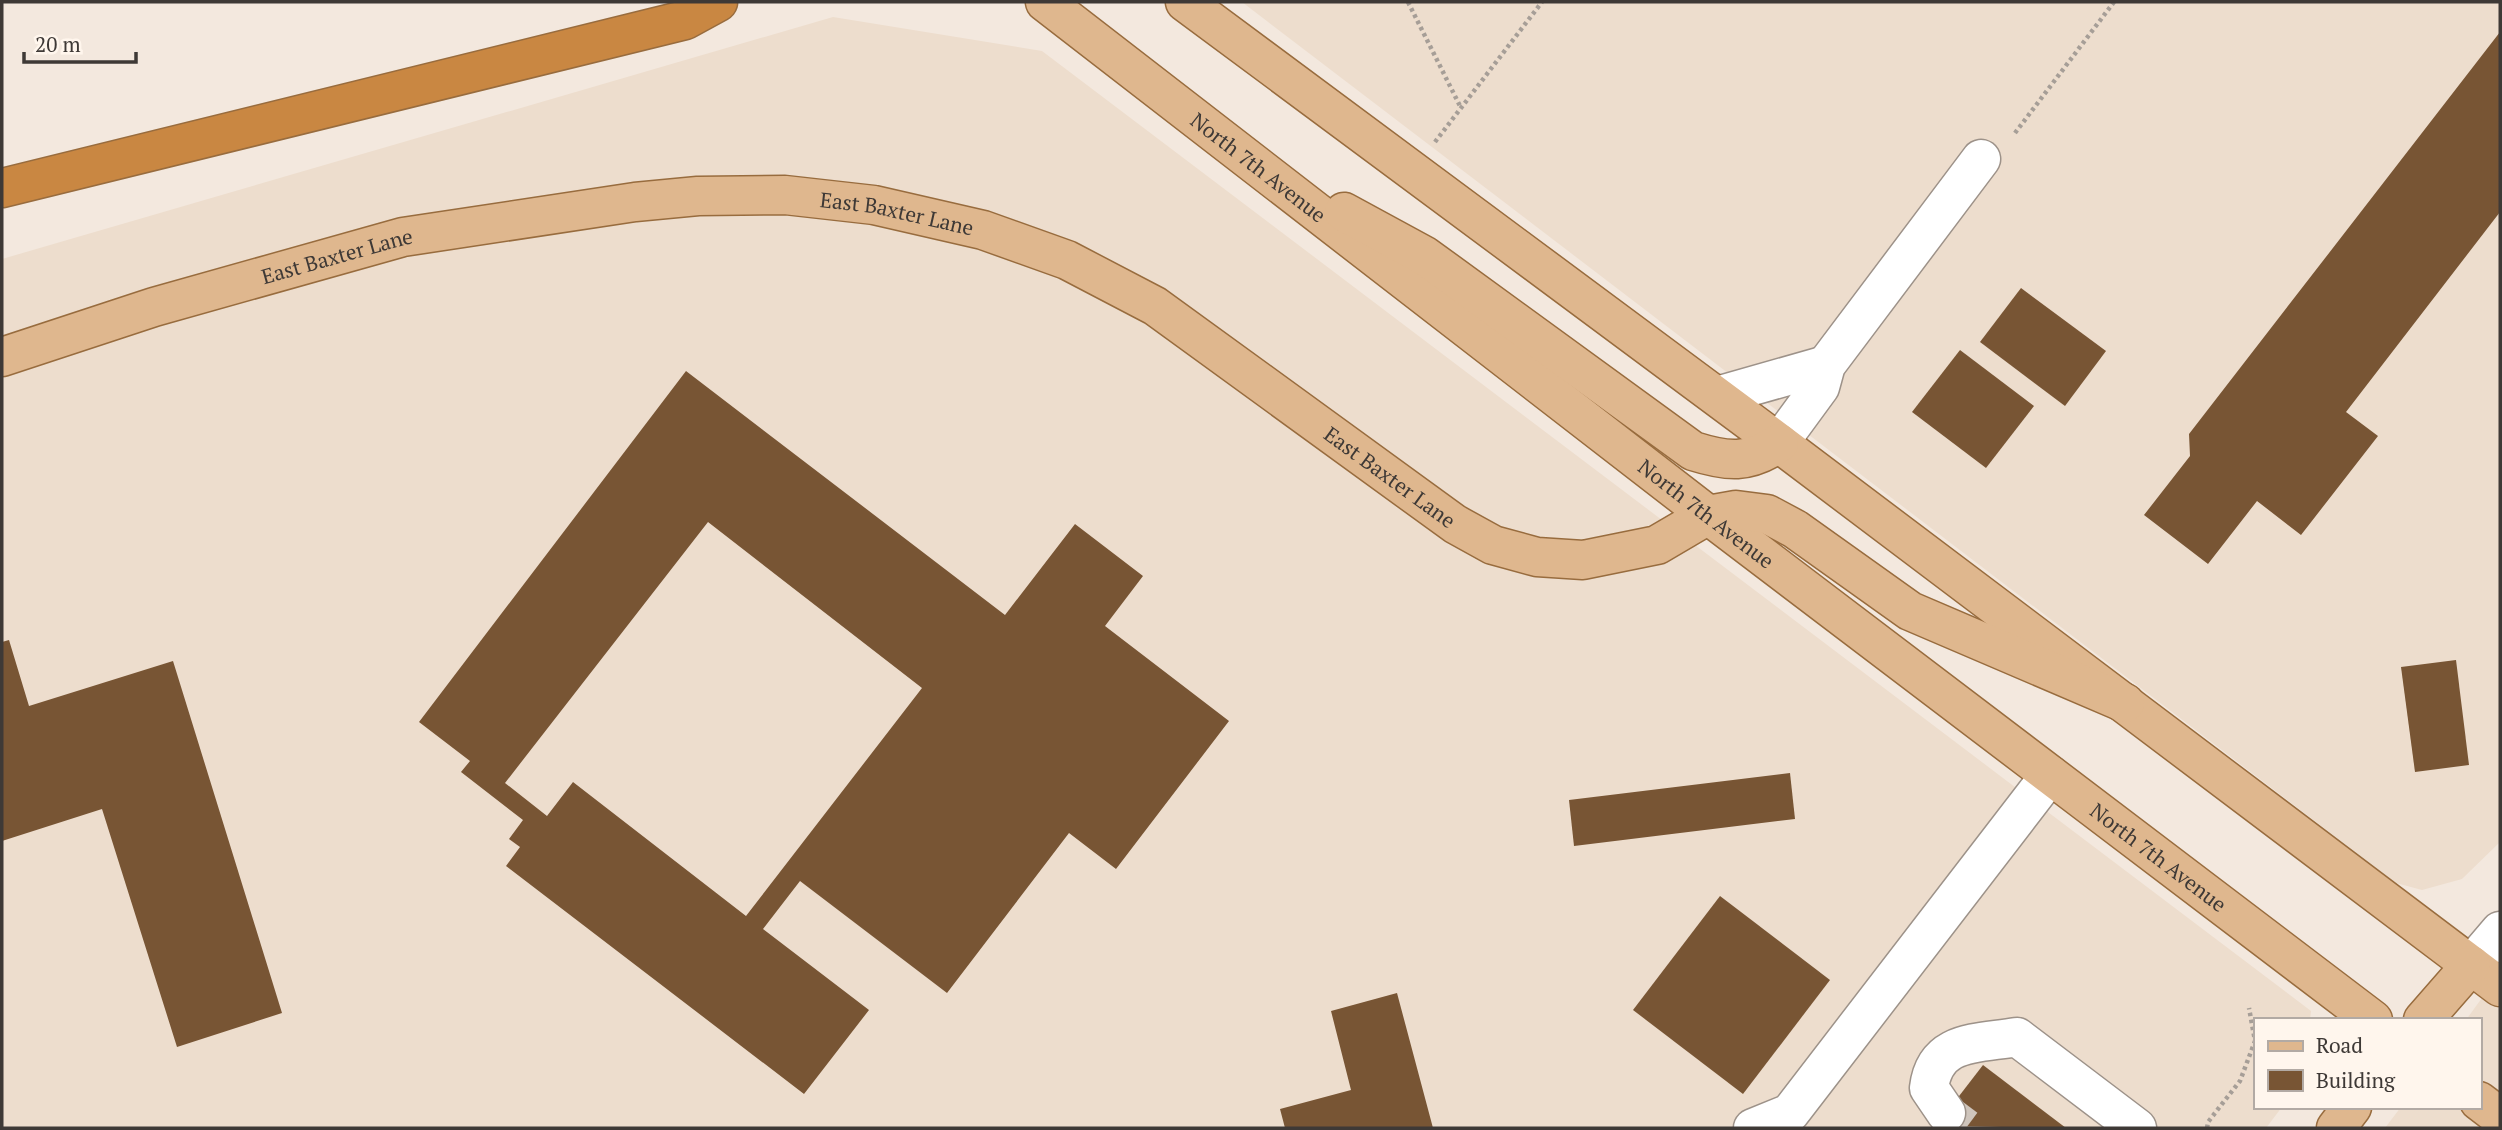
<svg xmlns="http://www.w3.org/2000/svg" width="2502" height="1130" viewBox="0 0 2502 1130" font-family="'PT Serif',serif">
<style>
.built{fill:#edddcd}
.building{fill:#785534;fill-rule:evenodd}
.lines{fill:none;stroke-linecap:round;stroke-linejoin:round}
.minor-tunnel{stroke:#cfc5bc;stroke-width:38;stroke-dasharray:38 19;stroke-linecap:butt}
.minor-casing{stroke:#9d9289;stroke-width:41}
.major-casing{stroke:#986c3e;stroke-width:41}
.highway-casing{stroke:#986c3e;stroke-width:41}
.path{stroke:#a69e97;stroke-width:4.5;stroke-dasharray:3.5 3.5;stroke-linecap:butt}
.minor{stroke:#fff;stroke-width:38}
.major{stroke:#dfb78e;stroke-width:38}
.highway{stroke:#c98742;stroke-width:38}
.labels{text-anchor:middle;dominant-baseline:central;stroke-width:7;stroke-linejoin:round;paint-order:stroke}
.street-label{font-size:21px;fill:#3e3936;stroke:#fff6ed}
</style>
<rect width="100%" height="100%" fill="#f3e8de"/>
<g class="built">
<path d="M1242,2H2500V842L2462,879L2422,890L2396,883Z"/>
<path d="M833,17L1042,51L2311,1011L2310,1020H2255V1107H2282L2266,1128H2V259Z"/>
<path d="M2500,973V1128H2385L2401,1107H2479V1020H2466Z"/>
</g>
<g class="building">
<path d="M2500,32V212L2346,412L2378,436L2301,535L2257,501L2208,564L2144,515L2190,456L2189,434Z"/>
<path d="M2021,288L2106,351L2065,406L1980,342Z"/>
<path d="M1960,350L2034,406L1986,468L1912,412Z"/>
<path d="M686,371L1005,615L1075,524L1143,576L1105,626L1229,721L1116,869L1069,833L947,993L800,881L763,929L869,1010L804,1094L506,866L520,847L509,839L523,820L461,772L470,761L419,722ZM708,522L922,688L746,916L573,782L547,816L505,783Z"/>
<path d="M9,640L29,706L173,661L282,1013L177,1047L102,809L2,841V642Z"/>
<path d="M2456,660L2469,765L2415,772L2401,667Z"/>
<path d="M1790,773L1795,819L1574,846L1569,800Z"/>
<path d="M1720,896L1830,980L1743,1094L1633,1010Z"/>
<path d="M1397,993L1433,1128H1285L1280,1109L1351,1090L1331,1011Z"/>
<path d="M1983,1065L2066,1128L1936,1126Z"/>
</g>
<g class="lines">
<path class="minor-tunnel" d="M1946,1113L1966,1128"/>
<defs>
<g id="minor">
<path d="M1717,396L1826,365"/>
<path d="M1779,443L1820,387L1826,365L1981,159"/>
<path d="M2471,965L2500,931"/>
<path d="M1946,1113L1929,1088C1935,1039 1977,1044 2017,1037L2137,1128"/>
<path d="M1753,1128L1790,1113L2050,775"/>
</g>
<g id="major">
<path id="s1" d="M1045,2L1708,515L2373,1020"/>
<path d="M1185,2L1779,443L2500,987"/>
<path d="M1344,212L1425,256L1693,451C1728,462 1748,464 1779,443"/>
<path id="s2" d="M2,357L154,307L403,237L635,202L698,196L785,195L874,205L983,230L1067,260L1155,306L1455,524L1493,545L1537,557L1583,560L1657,545L1708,515L1736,510L1767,514L1795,529L1910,611L2125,703"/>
<path d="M2423,1020L2471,965"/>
<path d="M2479,1101L2500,1117"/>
<path d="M2336,1128L2352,1107"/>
</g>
<path id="highway" d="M2,188L685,20L718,2"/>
</defs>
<use href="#minor" class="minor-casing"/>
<use href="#major" class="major-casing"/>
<use href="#highway" class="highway-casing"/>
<g class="path">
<path d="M1408,2L1461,108"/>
<path d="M2015,133L2114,2"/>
<path d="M1435,142L1542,2"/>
<path d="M2207,1128L2208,1122L2240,1081L2255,1041L2249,1008"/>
</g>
<use href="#minor" class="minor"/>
<use href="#major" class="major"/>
<use href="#highway" class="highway"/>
</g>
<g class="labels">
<g class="street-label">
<text stroke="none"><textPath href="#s1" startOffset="270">North 7th Avenue</textPath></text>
<text stroke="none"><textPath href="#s2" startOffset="917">East Baxter Lane</textPath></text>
<text stroke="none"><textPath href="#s2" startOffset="350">East Baxter Lane</textPath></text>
<text stroke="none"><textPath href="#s2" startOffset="1484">East Baxter Lane</textPath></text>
<text stroke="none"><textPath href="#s1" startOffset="836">North 7th Avenue</textPath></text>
<text stroke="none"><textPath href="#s1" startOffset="1404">North 7th Avenue</textPath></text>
</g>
</g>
<rect width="2502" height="1130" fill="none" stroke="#3e3936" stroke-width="7"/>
<rect x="2254" y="1018" width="228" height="91" fill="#fff6ed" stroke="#b2aaa4" stroke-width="2"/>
<rect x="2268" y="1041" width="35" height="10" fill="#dfb78e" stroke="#b2aaa4" stroke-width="2"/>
<text x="2316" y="1053" font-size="21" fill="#3e3936">Road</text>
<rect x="2268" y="1070" width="35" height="21" fill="#785534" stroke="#b2aaa4" stroke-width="2"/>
<text x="2316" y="1088" font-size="21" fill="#3e3936">Building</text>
<path d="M24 52v10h112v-10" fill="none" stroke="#3e3936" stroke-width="3.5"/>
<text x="35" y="52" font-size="21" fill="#3e3936" stroke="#fff6ed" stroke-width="5" paint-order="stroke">20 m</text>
</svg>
